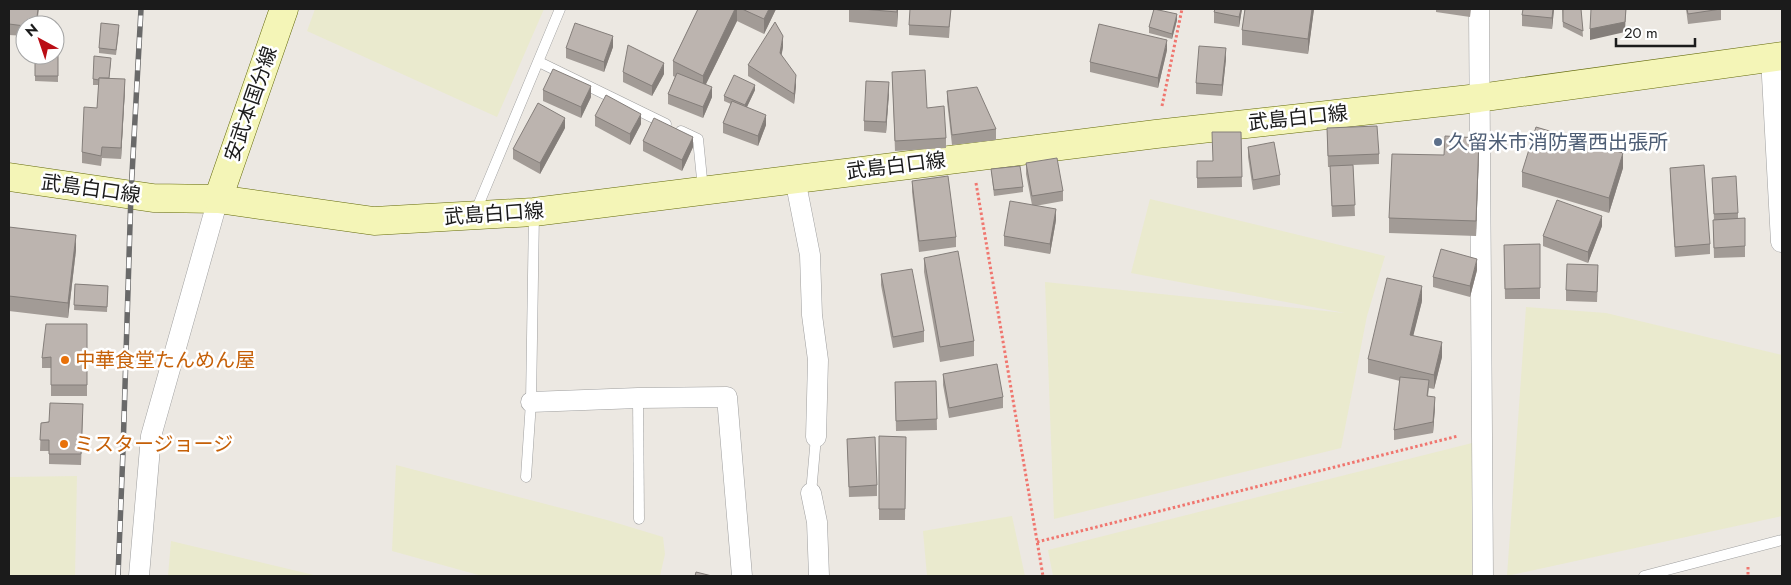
<svg xmlns="http://www.w3.org/2000/svg" width="1791" height="585" viewBox="0 0 1791 585" font-family="Jost,'Noto Sans JP',sans-serif">
<style>
.farmland{fill:#eaeace}
.lines{fill:none;stroke-linecap:round;stroke-linejoin:round}
.lane-casing{stroke:#9f9f9f;stroke-width:11}
.street-casing{stroke:#9f9f9f;stroke-width:21}
.secondary-casing{stroke:#646a0b;stroke-width:29}
.path{stroke:#f0766f;stroke-width:3;stroke-dasharray:2.5 2.5;stroke-linecap:butt}
.lane{stroke:#fff;stroke-width:10}
.street{stroke:#fff;stroke-width:20}
.secondary{stroke:#f4f5b7;stroke-width:28}
.rail-casing{stroke:#696969;stroke-width:5.5}
.rail{stroke:#fff;stroke-width:4;stroke-dasharray:11;stroke-linecap:butt}
.wall{fill:#a29b96}
.shaded-wall{fill:#847e7a}
.building{fill:#bcb4af;stroke:#847e7a}
.service-dot{fill:#5c6f8a;stroke:#fff;stroke-width:2}
.food-dot{fill:#e8710a;stroke:#fff;stroke-width:2}
.labels{text-anchor:middle;dominant-baseline:central;stroke-width:5;stroke-linejoin:round;paint-order:stroke}
.street-label{font-size:20px;fill:#1b1b1b;stroke:#fff}
.service-label{font-size:20px;fill:#4e5e75;stroke:#fff;text-anchor:start}
.food-label{font-size:20px;fill:#c56008;stroke:#fff;text-anchor:start}
</style>
<rect width="100%" height="100%" fill="#ece8e2"/>
<g class="farmland">
<path d="M315,9H544L497,117L307,31Z"/>
<path d="M1150,199L1385,256L1367,316L1341,448L1054,519L1045,282L1345,313L1131,273Z"/>
<path d="M1526,307L1606,313L1782,355V516L1507,576Z"/>
<path d="M1472,443V576H1053L1048,550Z"/>
<path d="M396,465L607,520L663,537L665,554L660,576H482L392,551Z"/>
<path d="M77,476L75,576H9V477Z"/>
<path d="M1012,516L1025,576H927L923,531Z"/>
<path d="M171,541L318,576H168Z"/>
</g>
<g class="lines">
<defs>
<g id="lane">
<path d="M539,62L666,124"/>
<path d="M681,131L698,139L703,189"/>
<path d="M475,213L560,9"/>
<path d="M638,398L639,519"/>
<path d="M526,477L531,402L534,213"/>
<path d="M811,493L816,437"/>
<path d="M1644,576L1782,540"/>
</g>
<g id="street">
<path d="M1479,9L1483,576"/>
<path d="M1771,58L1781,242"/>
<path d="M795,179L810,255L812,315L818,360L816,437"/>
<path d="M531,402L638,398L727,397L742,576"/>
<path d="M811,493L817,522L819,576"/>
<path d="M139,576L151,436L218,199"/>
</g>
<g id="secondary">
<path d="M9,177L153,198L218,199L374,221L534,212L1156,134L1479,98L1782,56"/>
<path d="M218,199L284,9"/>
</g>
</defs>
<use href="#lane" class="lane-casing"/>
<use href="#street" class="street-casing"/>
<use href="#secondary" class="secondary-casing"/>
<g class="path">
<path d="M1162,106L1182,9"/>
<path d="M976,183L1043,576"/>
<path d="M1037,542L1458,436"/>
<path d="M1748,567V576"/>
</g>
<use href="#lane" class="lane"/>
<use href="#street" class="street"/>
<use href="#secondary" class="secondary"/>
<defs>
<path id="rail" d="M118,576L123,451L131,193L141,9"/>
</defs>
<use href="#rail" class="rail-casing"/>
<use href="#rail" class="rail"/>
</g>
<g class="wall">
<path d="M9,9H39L37,25H25V36L9,35Z"/>
<path d="M698,9H776L764,34L737,21L706,84L712,97L703,118L668,104V94L675,77L673,76V61Z"/>
<path d="M849,9H898L897,27L849,22Z"/>
<path d="M951,9L949,38L909,35V25Z"/>
<path d="M1242,9L1239,27L1214,23V12Z"/>
<path d="M1245,9H1314L1308,54L1242,45V30Z"/>
<path d="M1436,9H1471L1470,17L1436,12Z"/>
<path d="M1554,9L1552,29L1522,26V15Z"/>
<path d="M1562,9H1581L1583,37L1563,27Z"/>
<path d="M1686,9H1721V20L1688,24Z"/>
<path d="M1177,20L1172,39L1149,33V27Z"/>
<path d="M119,31L116,55L99,53V48Z"/>
<path d="M58,45V82L35,81V55Z"/>
<path d="M613,47L604,72L566,58V48Z"/>
<path d="M783,47L781,55L796,86L794,104L748,76V65Z"/>
<path d="M1167,50L1158,88L1090,72V62Z"/>
<path d="M1226,59L1222,96L1196,94V83Z"/>
<path d="M111,63L109,78L125,89L121,159L102,158L101,166L82,163V152L97,108L99,85H93V79Z"/>
<path d="M623,72L664,74L652,96L623,82Z"/>
<path d="M892,72L927,108L946,138V148L895,151Z"/>
<path d="M543,90L591,97L581,118L543,101Z"/>
<path d="M755,90L747,107L766,125L758,146L723,133V123L731,104L724,101V96Z"/>
<path d="M947,91L996,129V140L952,145L947,101Z"/>
<path d="M889,93L886,133L864,131V121Z"/>
<path d="M595,116L641,124L630,145L595,126Z"/>
<path d="M565,128L540,174L513,159V149Z"/>
<path d="M1327,128L1379,154V164L1353,165L1355,216L1332,217L1330,167H1328Z"/>
<path d="M1241,132L1242,187L1197,188V161H1213Z"/>
<path d="M643,141L693,147L682,171L643,151Z"/>
<path d="M1248,147L1280,175V185L1253,190L1248,157Z"/>
<path d="M1479,152L1476,236L1389,233V218L1444,155Z"/>
<path d="M1026,163L1063,191V201L1035,206L1056,220L1050,254L1004,246V236L1032,205L1026,174Z"/>
<path d="M1623,168L1609,213L1522,187V172Z"/>
<path d="M1670,168L1710,244V254L1675,257L1670,178Z"/>
<path d="M991,169L1023,187V192L994,196Z"/>
<path d="M1712,178L1738,213V219L1745,218V257L1714,258L1713,220H1714Z"/>
<path d="M912,181L956,237V247L919,252L912,192Z"/>
<path d="M1602,226L1588,263L1543,246V236Z"/>
<path d="M9,227L76,250L68,318L9,311Z"/>
<path d="M1540,244V299H1505L1504,245Z"/>
<path d="M924,258L974,341V356L940,362L924,272Z"/>
<path d="M1477,270L1470,297L1433,287V277Z"/>
<path d="M881,274L924,331V342L893,348L881,285Z"/>
<path d="M1598,275L1597,302L1566,301V290Z"/>
<path d="M75,284L108,286L107,312L74,310Z"/>
<path d="M1422,301L1413,335L1442,357L1434,389L1429,388L1428,396L1435,407L1433,433L1394,440V430L1400,381L1368,373V359Z"/>
<path d="M87,324V396H51V368H42V358Z"/>
<path d="M943,374L1003,397V408L949,418L943,385Z"/>
<path d="M936,381L937,430L896,431L895,382Z"/>
<path d="M83,415L81,465L49,464V451H40L41,423Z"/>
<path d="M879,436L906,437L905,520H879Z"/>
<path d="M847,439L877,485V496L849,497Z"/>
</g>
<g class="shaded-wall">
<path d="M735,9H737V21L703,90V76Z"/>
<path d="M769,9H776L764,34V19Z"/>
<path d="M897,9H898L897,27Z"/>
<path d="M1241,9H1242L1239,27V17Z"/>
<path d="M1312,9H1314L1308,54V39Z"/>
<path d="M1553,9H1554L1552,29V18Z"/>
<path d="M1626,9L1625,32L1590,40V29Z"/>
<path d="M1177,14V20L1172,39V34Z"/>
<path d="M613,36V47L604,72V62Z"/>
<path d="M783,36V47L780,64V53Z"/>
<path d="M1167,40V50L1158,88V78Z"/>
<path d="M1226,48V59L1222,96V85Z"/>
<path d="M664,63V74L652,96V86Z"/>
<path d="M796,75V86L794,104V94Z"/>
<path d="M125,79V89L121,159V148Z"/>
<path d="M889,82V93L886,133V122Z"/>
<path d="M755,85V90L745,111V105Z"/>
<path d="M591,86V97L581,118V107Z"/>
<path d="M712,87V97L703,118V107Z"/>
<path d="M641,114V124L630,145V134Z"/>
<path d="M766,115V125L758,146V136Z"/>
<path d="M565,118V128L540,174V163Z"/>
<path d="M693,137V147L682,171V160Z"/>
<path d="M1479,138V152L1476,236V221Z"/>
<path d="M1623,153V168L1609,213V198Z"/>
<path d="M1056,209V220L1050,254V244Z"/>
<path d="M1602,216V226L1588,263V252Z"/>
<path d="M76,235V250L68,318V303Z"/>
<path d="M1477,259V270L1470,297V286Z"/>
<path d="M1422,286V301L1410,349V335Z"/>
<path d="M1442,342V357L1434,389V375Z"/>
<path d="M1435,397V407L1433,433V422Z"/>
</g>
<g class="building">
<path d="M9,9H38L36,25L25,26L9,24Z"/>
<path d="M698,9H735L703,76L673,61Z"/>
<path d="M742,9H769L764,19Z"/>
<path d="M862,9H897V12Z"/>
<path d="M910,9H951L949,27L909,25Z"/>
<path d="M1154,9L1177,14L1172,34L1149,27Z"/>
<path d="M1215,9H1241L1239,17L1214,12Z"/>
<path d="M1245,9H1312L1308,39L1242,30Z"/>
<path d="M1523,9H1553L1552,18L1522,15Z"/>
<path d="M1563,9H1581L1583,31L1563,22Z"/>
<path d="M1591,9H1626L1625,22L1590,29Z"/>
<path d="M1687,9H1721L1688,14Z"/>
<path d="M775,22L783,36L780,53L796,75L794,94L748,65Z"/>
<path d="M101,23L119,25L116,50L99,48Z"/>
<path d="M575,23L613,36L604,62L566,48Z"/>
<path d="M1099,24L1167,40L1158,78L1090,62Z"/>
<path d="M55,45H58V76H35V55H55Z"/>
<path d="M628,45L664,63L652,86L623,72Z"/>
<path d="M1199,46L1226,48L1222,85L1196,83Z"/>
<path d="M94,56L111,58L109,78H99V80L93,79Z"/>
<path d="M553,69L591,86L581,107L543,90Z"/>
<path d="M925,70L927,108L944,106L946,138L895,141L892,72Z"/>
<path d="M677,73L712,87L703,107L668,94Z"/>
<path d="M734,75L755,85L745,105L724,96Z"/>
<path d="M99,78L125,79L121,148L102,147L101,156L82,152L84,107L97,108Z"/>
<path d="M866,81L889,82L886,122L864,121Z"/>
<path d="M977,87L996,129L952,135L947,91Z"/>
<path d="M606,95L641,114L630,134L595,116Z"/>
<path d="M732,101L766,115L758,136L723,123Z"/>
<path d="M538,103L565,118L540,163L513,149Z"/>
<path d="M654,118L693,137L682,160L643,141Z"/>
<path d="M1377,126L1379,154L1328,156L1327,128Z"/>
<path d="M1536,127L1623,153L1609,198L1522,172Z"/>
<path d="M1212,132H1241L1242,177L1197,178V161H1213Z"/>
<path d="M1445,136L1479,138L1476,221L1389,218L1392,154L1444,155Z"/>
<path d="M1274,142L1280,175L1253,180L1248,147Z"/>
<path d="M1057,158L1063,191L1032,196L1026,163Z"/>
<path d="M1353,165L1355,205L1332,206L1330,166Z"/>
<path d="M1704,165L1710,244L1675,247L1670,168Z"/>
<path d="M1020,166L1023,187L994,190L991,169Z"/>
<path d="M948,176L956,237L919,241L912,181Z"/>
<path d="M1736,176L1738,213L1714,214L1712,178Z"/>
<path d="M1557,200L1602,216L1588,252L1543,236Z"/>
<path d="M1010,201L1056,209L1050,244L1004,236Z"/>
<path d="M1745,218V246L1714,248L1713,220Z"/>
<path d="M9,227L76,235L68,303L9,296Z"/>
<path d="M1540,244V288L1505,289L1504,245Z"/>
<path d="M1441,249L1477,259L1470,286L1433,277Z"/>
<path d="M958,251L974,341L940,347L924,258Z"/>
<path d="M1567,264L1598,265L1597,292L1566,290Z"/>
<path d="M912,269L924,331L893,337L881,274Z"/>
<path d="M1387,278L1422,286L1410,335L1442,342L1434,375L1368,359Z"/>
<path d="M75,284L108,286L107,307L74,305Z"/>
<path d="M46,324H87V385H51V357L42,358Z"/>
<path d="M997,364L1003,397L949,408L943,374Z"/>
<path d="M1400,377L1429,380L1427,396L1435,397L1433,422L1394,430Z"/>
<path d="M936,381L937,419L896,421L895,382Z"/>
<path d="M50,403L83,404L81,454H49V440H40L41,423L49,422Z"/>
<path d="M879,436L906,437L905,509H879Z"/>
<path d="M875,437L877,485L849,487L847,439Z"/>
<path d="M696,572L712,576H695Z"/>
</g>
<circle class="service-dot" cx="1438" cy="142" r="5"/>
<g class="food-dot">
<circle cx="65" cy="360" r="5"/>
<circle cx="64" cy="444" r="5"/>
</g>
<g class="labels">
<g class="street-label">
<text transform="translate(251 104) rotate(-71)">安武本国分線</text>
<text transform="translate(1298 118) rotate(-6)">武島白口線</text>
<text transform="translate(896 166) rotate(-7)">武島白口線</text>
<text transform="translate(91 189) rotate(8)">武島白口線</text>
<text transform="translate(494 214) rotate(-4)">武島白口線</text>
</g>
<g class="service-label">
<text x="1448" y="142">久留米市消防署西出張所</text>
</g>
<g class="food-label">
<text x="75" y="360">中華食堂たんめん屋</text>
<text x="74" y="444">ミスタージョージ</text>
</g>
</g>
<rect width="1791" height="585" fill="none" stroke="#1b1b1b" stroke-width="20"/>
<g transform="translate(40 40) rotate(320)"><circle r="24" fill="#ffffff" stroke="#a4a4a4"/>
<path d="M0-4L9 19L0 12L-9 19Z" fill="#ba0d15"/>
<text y="-8" font-size="14" font-weight="bold" text-anchor="middle" fill="#1b1b1b">N</text>
</g>
<path d="M1616 38v8h79v-8" fill="none" stroke="#1b1b1b" stroke-width="2.5"/>
<text x="1624" y="38" font-size="15" fill="#1b1b1b" stroke="#ffffff" stroke-width="4" paint-order="stroke">20 m</text>
</svg>
